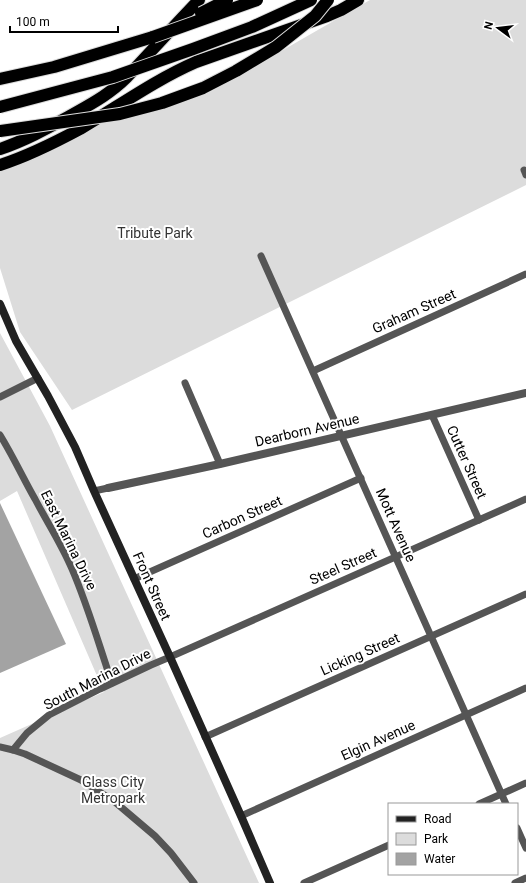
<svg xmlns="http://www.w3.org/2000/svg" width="526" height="883" viewBox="0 0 526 883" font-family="Roboto,sans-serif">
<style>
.green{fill:#dcdcdc}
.water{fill:#a3a3a3}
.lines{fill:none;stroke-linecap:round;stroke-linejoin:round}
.motorway-casing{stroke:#dbdbdb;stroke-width:14}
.minor{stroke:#555;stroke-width:7}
.tertiary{stroke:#555;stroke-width:8}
.secondary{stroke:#222;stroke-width:8}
.motorway{stroke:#000;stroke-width:12}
.motorway-bridge-casing{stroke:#dbdbdb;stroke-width:14;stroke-linecap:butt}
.motorway-bridge{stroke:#000;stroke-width:12}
.labels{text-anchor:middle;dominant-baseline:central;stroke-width:4;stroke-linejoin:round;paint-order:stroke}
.park-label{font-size:14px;fill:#333;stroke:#fff}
.street-label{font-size:14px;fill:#000;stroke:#fff}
</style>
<rect width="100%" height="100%" fill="#fff"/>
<g class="green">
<path d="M370,0H526V185L72,410L20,332L0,268V171L69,141L107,120L212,91Z"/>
<path d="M0,333L50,426L259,883H0V738L104,692L17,491L0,501Z"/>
</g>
<path class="water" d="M0,503L66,644L0,673Z"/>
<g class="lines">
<defs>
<g id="motorway">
<path d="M0,79L54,67L153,37"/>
<path d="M0,149C24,141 46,129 68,117C89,105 109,95 127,77L180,20L199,0"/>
<path d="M0,165C28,156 54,143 80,129C119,106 155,80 196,62L327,16L341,10L358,0"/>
</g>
</defs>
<use href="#motorway" class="motorway-casing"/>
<g class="minor">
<path d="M524,170L526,175"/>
<path d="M261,256L506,804"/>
<path d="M313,371L526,274"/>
<path d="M185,383L220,464"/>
<path d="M0,397L38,378"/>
<path d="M432,415L479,520"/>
<path d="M0,435C13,456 23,478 35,499C47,522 62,545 72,569C88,606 99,645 112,683"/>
<path d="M94,491L108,488"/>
<path d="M134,579L361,478"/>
<path d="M205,737L526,594"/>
<path d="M0,747L13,750L27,733L49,715L100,689L151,665L170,657L526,499"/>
<path d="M13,750L25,754L81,780L115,802L155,836L171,853L194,883"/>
<path d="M479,804L526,783"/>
<path d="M241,816L526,688"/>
<path d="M517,828L526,848"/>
<path d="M304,883L389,845"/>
<path d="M515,883L526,878"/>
</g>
<path class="tertiary" d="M108,488L220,464L526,393"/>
<path class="secondary" d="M0,304L16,341L48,396L75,447L94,491L170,657L241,816L270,883"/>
<use href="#motorway" class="motorway"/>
<defs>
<g id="motorway-bridge">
<path d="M201,13L227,0"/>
<path d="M153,37L257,0"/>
<path d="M0,107L113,77L193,49L252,27L311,0"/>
<path d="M0,131L120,114L162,103L203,88L236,71L276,47L315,16L328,0"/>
</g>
</defs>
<use href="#motorway-bridge" class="motorway-bridge-casing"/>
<use href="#motorway-bridge" class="motorway-bridge"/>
</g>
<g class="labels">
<g class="park-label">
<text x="155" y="233">Tribute Park</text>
<text x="113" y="782">Glass City<tspan x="113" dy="16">Metropark</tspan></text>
</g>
<g class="street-label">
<text transform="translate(414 311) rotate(-24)">Graham Street</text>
<text transform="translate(307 430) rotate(-13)">Dearborn Avenue</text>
<text transform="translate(467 462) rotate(66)">Cutter Street</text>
<text transform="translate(242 517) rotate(-24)">Carbon Street</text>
<text transform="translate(396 525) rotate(66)">Mott Avenue</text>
<text transform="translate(69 540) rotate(64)">East Marina Drive</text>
<text transform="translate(343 566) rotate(-24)">Steel Street</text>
<text transform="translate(152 586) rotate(66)">Front Street</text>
<text transform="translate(360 654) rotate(-24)">Licking Street</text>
<text transform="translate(97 679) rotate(-27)">South Marina Drive</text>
<text transform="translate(378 740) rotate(-24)">Elgin Avenue</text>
</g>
</g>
<rect x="388" y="803" width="130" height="72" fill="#ffffff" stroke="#999999"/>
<rect x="396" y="816" width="20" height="6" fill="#222222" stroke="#999999"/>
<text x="424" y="823" font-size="12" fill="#000000">Road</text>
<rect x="396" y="833" width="20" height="12" fill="#dcdcdc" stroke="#999999"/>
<text x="424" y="843" font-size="12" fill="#000000">Park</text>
<rect x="396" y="853" width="20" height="12" fill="#a3a3a3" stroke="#999999"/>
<text x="424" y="863" font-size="12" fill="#000000">Water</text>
<g transform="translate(498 28) rotate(285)" stroke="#ffffff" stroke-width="3" paint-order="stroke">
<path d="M0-3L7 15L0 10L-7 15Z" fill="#000000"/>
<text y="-6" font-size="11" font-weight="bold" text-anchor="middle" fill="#000000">N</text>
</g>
<path d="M10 26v6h108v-6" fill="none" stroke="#000000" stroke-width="2"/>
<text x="16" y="26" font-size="12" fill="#000000" stroke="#ffffff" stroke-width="3" paint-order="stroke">100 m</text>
</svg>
